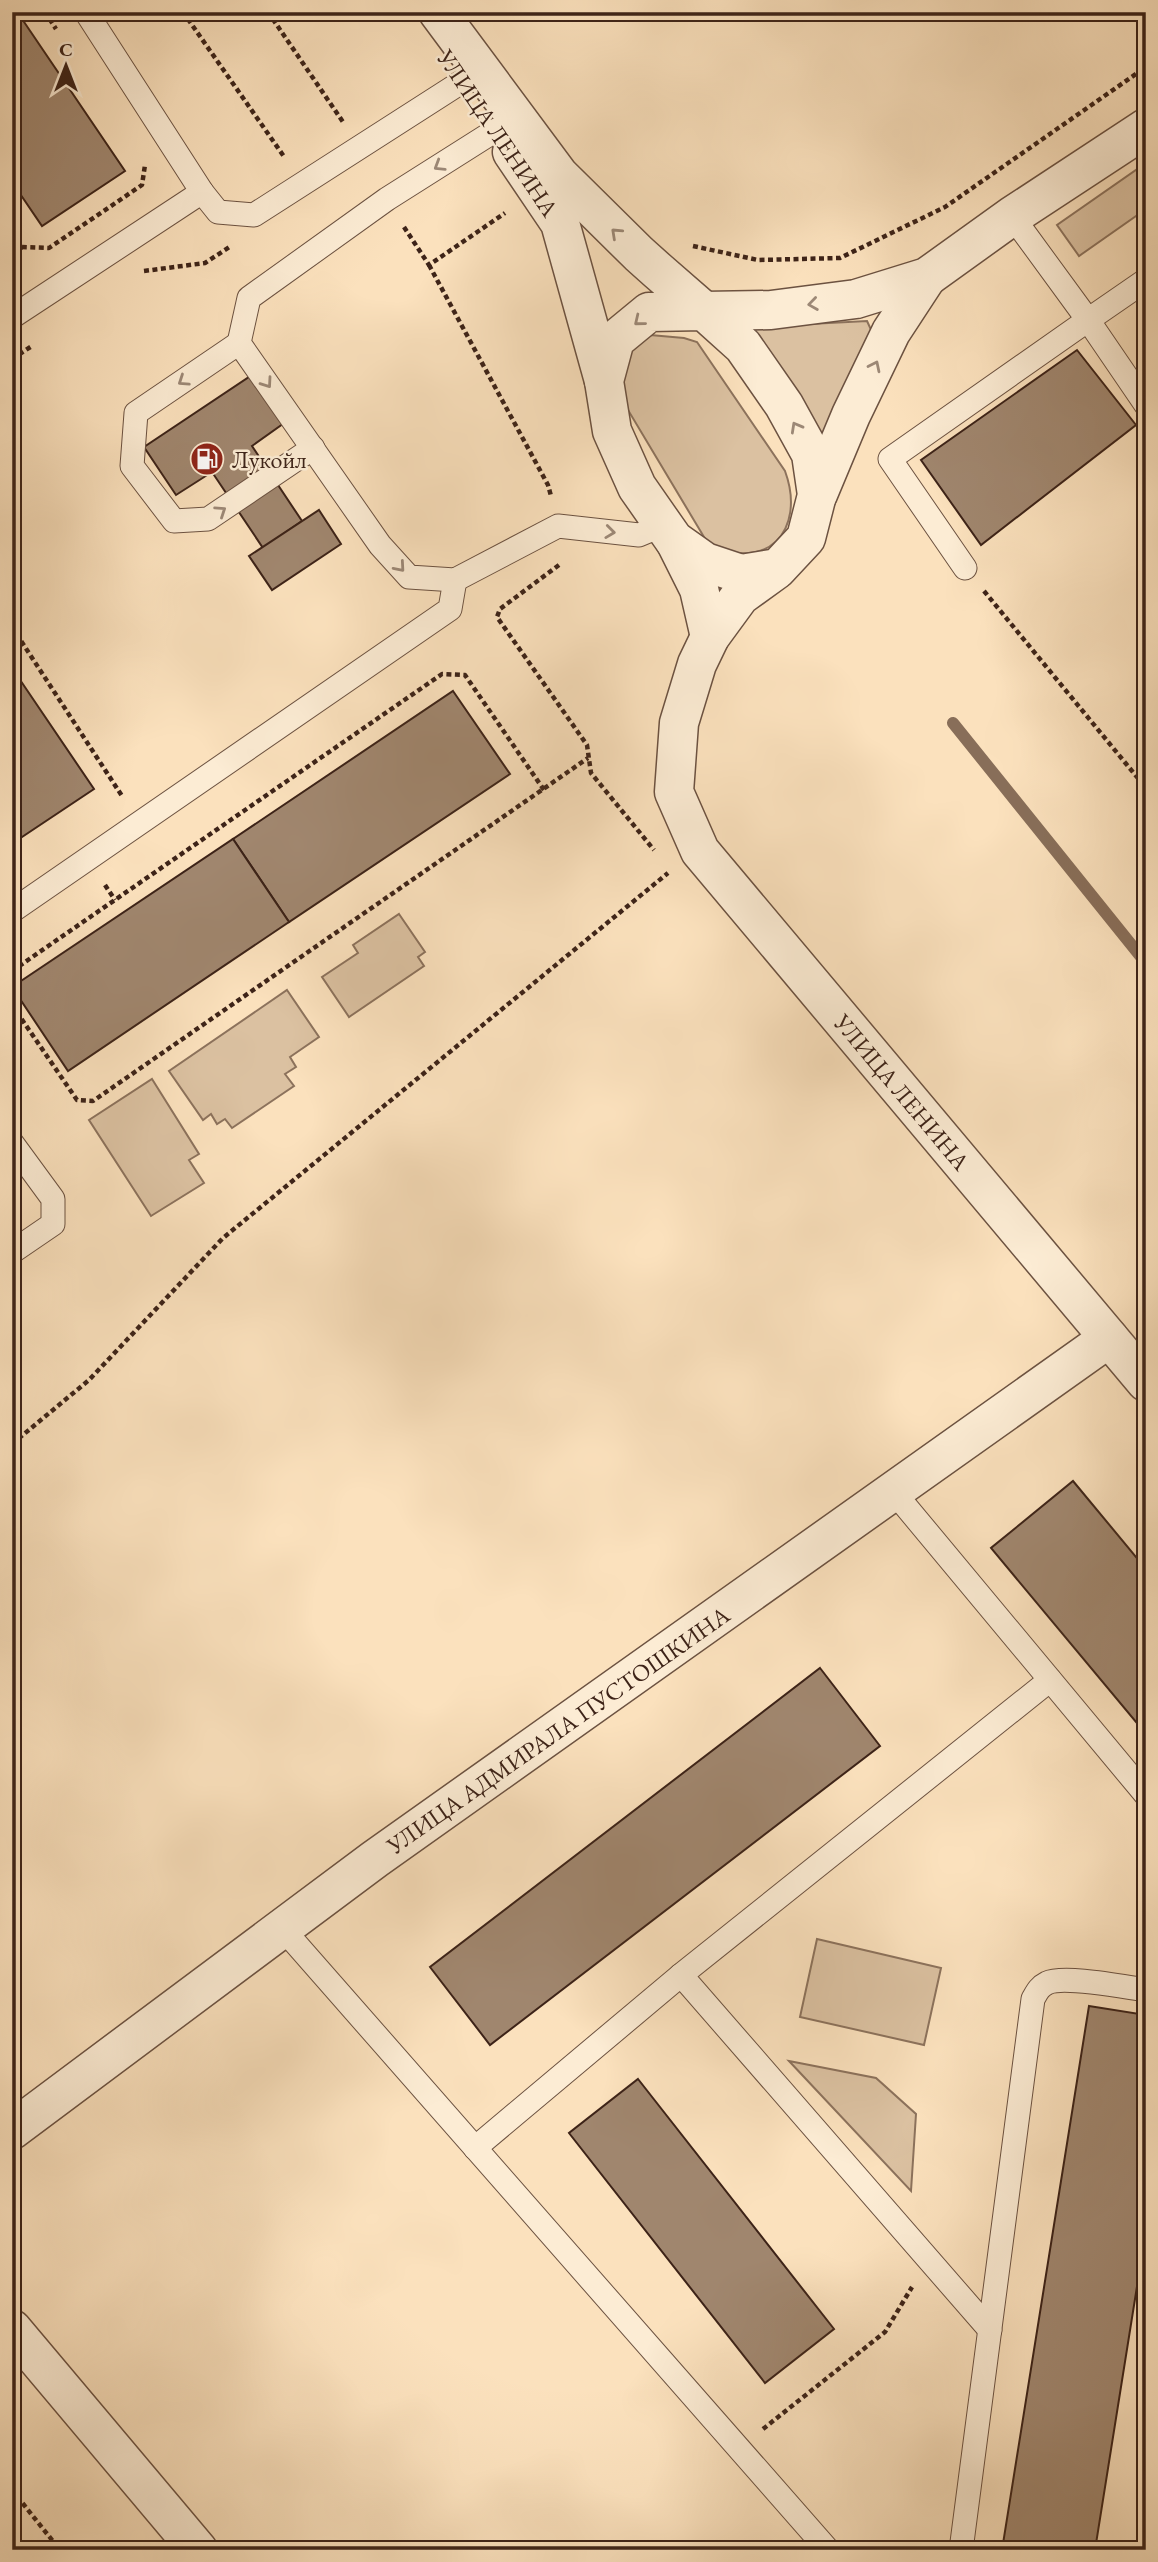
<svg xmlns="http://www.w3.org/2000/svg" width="1158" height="2562" viewBox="0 0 1158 2562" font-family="'EB Garamond',serif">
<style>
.green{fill:#dbc1a1;stroke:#8c725c;stroke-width:2}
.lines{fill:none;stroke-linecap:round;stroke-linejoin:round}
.stream{stroke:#886e59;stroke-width:12}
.building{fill:#a0866e;stroke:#3d2318;stroke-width:2}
.service-casing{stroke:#6c5241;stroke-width:25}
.minor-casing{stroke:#6c5241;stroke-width:41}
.tertiary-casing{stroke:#6c5241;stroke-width:41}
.path{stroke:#3d2318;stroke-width:4.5;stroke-dasharray:5 3.5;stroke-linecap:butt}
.service{stroke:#fcecd4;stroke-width:23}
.minor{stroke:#fcecd4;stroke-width:38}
.tertiary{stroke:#fcecd4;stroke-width:38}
.oneway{stroke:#9c8876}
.labels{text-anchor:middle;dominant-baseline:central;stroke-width:5;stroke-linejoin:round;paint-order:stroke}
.street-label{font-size:24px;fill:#3d2318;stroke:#fcecd4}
.poi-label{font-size:24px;fill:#3d2318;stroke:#fcecd4;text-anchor:start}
</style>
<rect width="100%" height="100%" fill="#fbe1bd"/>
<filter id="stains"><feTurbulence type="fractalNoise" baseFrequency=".00286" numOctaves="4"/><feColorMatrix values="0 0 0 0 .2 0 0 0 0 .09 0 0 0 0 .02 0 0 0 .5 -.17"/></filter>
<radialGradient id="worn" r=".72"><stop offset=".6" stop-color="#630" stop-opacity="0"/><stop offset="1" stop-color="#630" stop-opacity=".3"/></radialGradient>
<g class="green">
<path d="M1146,163V209L1079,256L1057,225Z"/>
<path d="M867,321L873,334L823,446L752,327Z"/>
<path d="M650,335L684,338L697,342L785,471C807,531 765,575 707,542L625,405L620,382L624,355Z"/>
<path d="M399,914L425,952L418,957L424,966L349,1017L322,977L358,953L353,945Z"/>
<path d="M287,990L319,1037L290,1057L296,1067L285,1074L294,1086L232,1128L225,1119L217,1124L211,1114L203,1120L169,1071Z"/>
<path d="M152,1079L199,1154L189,1160L204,1183L151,1216L89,1120Z"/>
<path d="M817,1939L941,1968L924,2045L800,2017Z"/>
<path d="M789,2061L876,2078L916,2114L911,2191Z"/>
</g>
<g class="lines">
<path class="stream" d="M953,723L1146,963"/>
</g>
<g class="building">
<path d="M12,12H18L20,16L12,22Z"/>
<path d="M20,16L125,171L42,226L12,182V22Z"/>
<path d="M1077,350L1136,425L981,545L921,460Z"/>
<path d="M255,373L287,421L252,446L302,521L263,548L212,472L176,495L144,447Z"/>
<path d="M319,510L341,544L272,590L249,556Z"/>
<path d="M12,668L94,789L13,843L12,842Z"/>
<path d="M453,691L510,774L289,922L233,839Z"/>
<path d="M233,839L289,922L68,1071L12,987Z"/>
<path d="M1073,1481L1146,1569V1734L991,1548Z"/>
<path d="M820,1668L880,1746L490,2045L430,1967Z"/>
<path d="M1089,2006L1146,2015V2230L1095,2550H1002Z"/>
<path d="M638,2079L834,2329L765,2383L569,2133Z"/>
</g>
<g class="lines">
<defs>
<g id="service">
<path d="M86,12L202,192"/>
<path d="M496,130L387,199L249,298L239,343L380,545L409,577L455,580L558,526L639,535L663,525"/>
<path d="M1012,216L1088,320L1146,280"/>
<path d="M12,317L202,192L218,212L254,215L463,81"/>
<path d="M239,343L136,413L132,466L174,521L208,519L313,448"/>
<path d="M965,568L890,459L1088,320L1146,405"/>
<path d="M12,911L450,609L455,580"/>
<path d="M12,1143L53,1199V1224L12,1252"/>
<path d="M893,1491L1146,1795"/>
<path d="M283,1929L828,2550"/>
<path d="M681,1975L990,2330"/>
<path d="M475,2148L681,1975L1050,1680"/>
<path d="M961,2550L1033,1999C1037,1992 1039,1987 1047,1983C1064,1975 1124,1987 1146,1990"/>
</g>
<g id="minor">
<path d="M12,2130L375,1859L1109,1338"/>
<path d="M12,2329L198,2550"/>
</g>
<g id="tertiary">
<path d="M438,12L559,175L639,254L658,271L704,311L743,346L784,405L811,454L817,495L806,538L778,568L741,574L705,562L674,540L637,487L612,431L604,381L615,340L649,312L704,311L771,310L856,299L927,277L1012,216L1146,128"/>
<path d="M512,152L560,223L604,381"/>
<path d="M818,494L851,415L891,332L927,277"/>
<path d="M675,541L699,589L710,637"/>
<path d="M776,570L740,596L710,637L697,664L679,723L674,792L700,851L1146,1382"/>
</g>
</defs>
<use href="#service" class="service-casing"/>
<use href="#minor" class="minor-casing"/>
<use href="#tertiary" class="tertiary-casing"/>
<g class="path">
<path d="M45,12L56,29"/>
<path d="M183,12L285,158"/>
<path d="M268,12L343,122"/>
<path d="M404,227L429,265L505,213"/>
<path d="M12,233L22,247L49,248L142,185L145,165"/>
<path d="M693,246L758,260L840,258L945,207L1146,67"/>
<path d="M12,257L22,247"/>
<path d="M429,265L548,485L551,496"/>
<path d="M144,271L205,263L231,246"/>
<path d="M12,359L32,346"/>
<path d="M559,565L500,609L497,617L587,745L591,773L654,850"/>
<path d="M984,591L1146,788"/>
<path d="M12,627L122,796"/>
<path d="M105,885L115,900"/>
<path d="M12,971L442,674L465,675L544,790"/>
<path d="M12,1005L77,1100L93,1101L588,758"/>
<path d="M12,1444L89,1380L223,1238L668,873"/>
<path d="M763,2429L885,2332L912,2287"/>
<path d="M12,2490L60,2550"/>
</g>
<use href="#service" class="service"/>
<use href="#minor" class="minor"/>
<use href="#tertiary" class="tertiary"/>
</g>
<defs><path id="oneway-chevron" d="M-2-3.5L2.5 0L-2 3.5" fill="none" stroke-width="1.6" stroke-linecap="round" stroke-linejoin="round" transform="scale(1.75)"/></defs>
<g class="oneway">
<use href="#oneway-chevron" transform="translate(439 166) rotate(148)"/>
<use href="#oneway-chevron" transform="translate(616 233) rotate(-137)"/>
<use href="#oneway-chevron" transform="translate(813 304) rotate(172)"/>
<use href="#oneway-chevron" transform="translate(639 321) rotate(141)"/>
<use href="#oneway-chevron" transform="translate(875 366) rotate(-64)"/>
<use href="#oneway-chevron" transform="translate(183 381) rotate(146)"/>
<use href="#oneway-chevron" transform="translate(267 383) rotate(55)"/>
<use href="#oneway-chevron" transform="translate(796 427) rotate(-119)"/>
<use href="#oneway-chevron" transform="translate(221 511) rotate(-34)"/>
<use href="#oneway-chevron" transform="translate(610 532) rotate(7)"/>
<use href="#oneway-chevron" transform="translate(400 567) rotate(49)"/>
</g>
<defs>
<symbol id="fuel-disc" viewBox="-11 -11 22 22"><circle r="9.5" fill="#8f2418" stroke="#fcecd4"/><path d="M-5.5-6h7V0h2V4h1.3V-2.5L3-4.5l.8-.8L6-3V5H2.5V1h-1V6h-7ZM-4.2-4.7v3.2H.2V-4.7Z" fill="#fff"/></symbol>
</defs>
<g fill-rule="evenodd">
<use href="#fuel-disc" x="188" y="440" width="38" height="38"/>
</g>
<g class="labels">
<g class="street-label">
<text transform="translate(498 133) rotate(56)">УЛИЦА ЛЕНИНА</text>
<text transform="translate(902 1092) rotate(50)">УЛИЦА ЛЕНИНА</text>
<text transform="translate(558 1730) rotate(-35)">УЛИЦА АДМИРАЛА ПУСТОШКИНА</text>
</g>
<g class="poi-label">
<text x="232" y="459">Лукойл</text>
</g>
</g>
<rect width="1158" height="2562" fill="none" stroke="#fbe1bd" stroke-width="42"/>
<rect x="14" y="14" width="1130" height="2534" fill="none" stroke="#3d2318" stroke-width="3.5"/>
<rect x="21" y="21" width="1116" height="2520" fill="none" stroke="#3d2318" stroke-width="2"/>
<g transform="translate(66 66)" stroke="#fcecd4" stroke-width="5" paint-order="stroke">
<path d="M0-5L12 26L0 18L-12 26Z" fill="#3d2318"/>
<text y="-10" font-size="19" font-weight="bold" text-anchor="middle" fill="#3d2318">С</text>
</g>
<rect width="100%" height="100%" filter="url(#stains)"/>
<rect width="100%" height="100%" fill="url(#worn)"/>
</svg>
